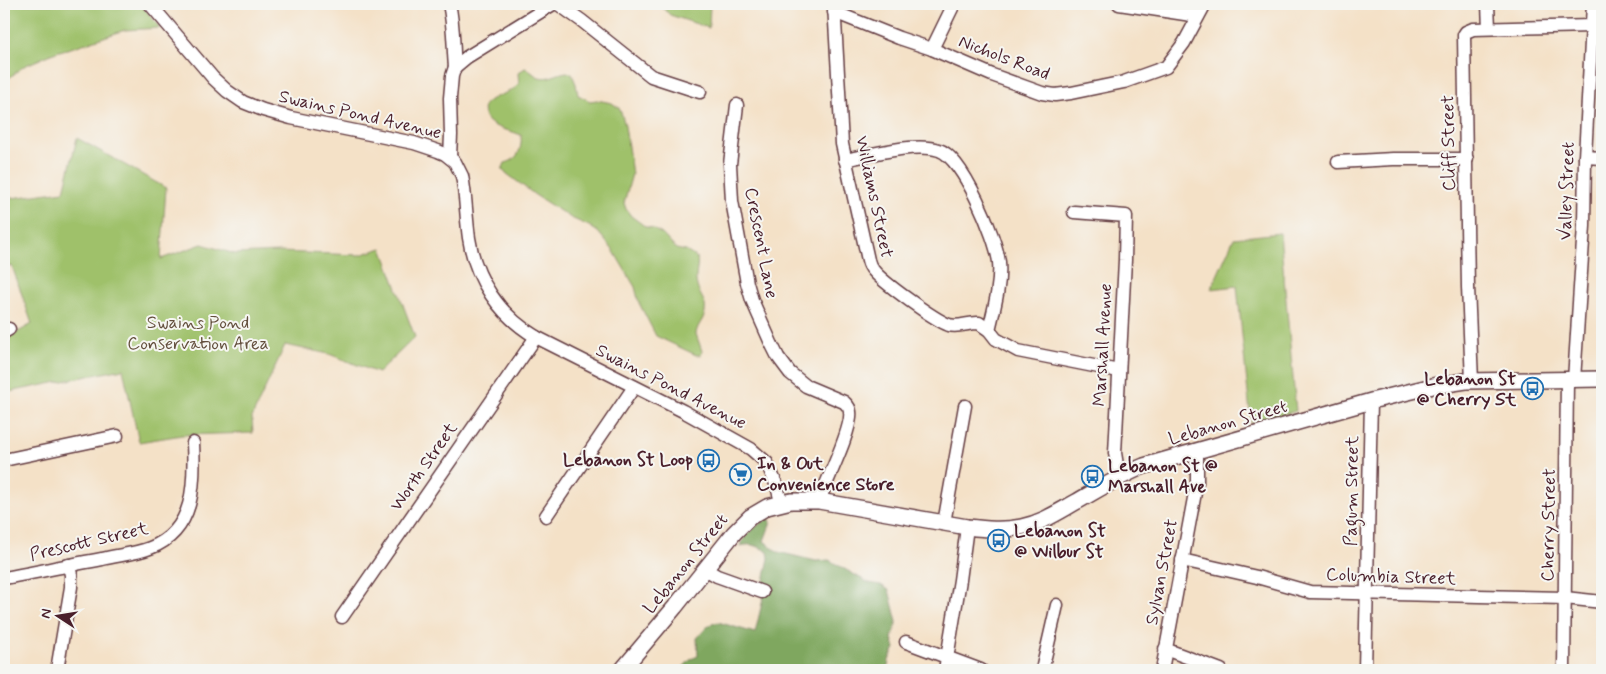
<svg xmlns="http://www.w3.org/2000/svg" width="1606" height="674" viewBox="0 0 1606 674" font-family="Mynerve,sans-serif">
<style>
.green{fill:#9fc16b;stroke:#74704b}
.forest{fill:#7fa75f;stroke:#646345}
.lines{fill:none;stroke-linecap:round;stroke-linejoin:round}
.minor-casing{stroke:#643c42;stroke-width:15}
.major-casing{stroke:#643c42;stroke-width:18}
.minor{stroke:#fff;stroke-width:12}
.major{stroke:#fff;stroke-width:15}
.labels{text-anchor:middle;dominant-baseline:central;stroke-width:4;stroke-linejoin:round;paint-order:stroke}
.street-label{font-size:18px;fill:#4a1f2b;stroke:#f6f6f2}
.park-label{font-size:18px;fill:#64503e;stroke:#f6f6f2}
.poi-label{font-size:18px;font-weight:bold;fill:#4a1f2b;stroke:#f6f6f2;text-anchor:start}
</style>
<rect width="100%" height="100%" fill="#f6f6f2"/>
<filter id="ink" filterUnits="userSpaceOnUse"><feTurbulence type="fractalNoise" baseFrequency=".02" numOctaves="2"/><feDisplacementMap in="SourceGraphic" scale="10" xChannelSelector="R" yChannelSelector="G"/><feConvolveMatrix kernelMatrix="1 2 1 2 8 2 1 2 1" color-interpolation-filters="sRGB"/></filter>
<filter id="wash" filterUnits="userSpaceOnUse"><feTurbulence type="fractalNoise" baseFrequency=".0096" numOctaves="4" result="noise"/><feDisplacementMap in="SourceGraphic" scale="20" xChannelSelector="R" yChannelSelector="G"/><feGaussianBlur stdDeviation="1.12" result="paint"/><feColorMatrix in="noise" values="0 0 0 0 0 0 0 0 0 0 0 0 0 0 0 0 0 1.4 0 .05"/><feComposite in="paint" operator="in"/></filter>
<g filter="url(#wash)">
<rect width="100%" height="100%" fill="#f4e1c7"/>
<g class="green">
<path d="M4,4H141L160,28L125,30L74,47L56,52L24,66L4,82Z"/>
<path d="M659,4H710L709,28L670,15Z"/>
<path d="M525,68C531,70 533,75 539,77C549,80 557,73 567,72L572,74L576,84L578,95L590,101L597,100L612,103L619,108L622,115L625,126L632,174L624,203L626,209L631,216L646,227L651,228L662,234L676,249L686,251L697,258C699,267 694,276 697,286C699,295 707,301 705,312C704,320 697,325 696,334L702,351L701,355H696L656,336L639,303L635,287L613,250L598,232L589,226L571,218L535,195L502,170L505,163C519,160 522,147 521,135C512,131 503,130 495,126C490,123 486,120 484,115C478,96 509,97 519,84L518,73Z"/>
<path d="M77,138L166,188L161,259L202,244L235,254L278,252L360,255L382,248L415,337L378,373L329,354L285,345L252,417L253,433L182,435L139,442L123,369L4,393V340L32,324L12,266L4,268V199L64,191Z"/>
<path d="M1280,233L1296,411L1251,423L1237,286L1211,289L1234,238Z"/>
</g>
<path class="forest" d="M767,519H770L771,522L764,541L778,552L816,561L829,560L869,583L881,585L889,590L897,622L892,638L895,648L889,660L888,670H680L691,659L698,656L697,638L709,625L718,622L755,633L765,590L764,581L769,558L768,552C758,546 752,543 741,546C743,534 758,525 767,519Z"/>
</g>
<g filter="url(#ink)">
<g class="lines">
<defs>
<g id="minor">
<path d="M150,4L213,78L227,91L243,102L263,110L291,118L414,143L438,151L445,154L455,162L462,176C466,196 466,217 469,238C475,279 500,316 536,337L683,411L751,449L767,463L777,486L781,502"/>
<path d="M449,4C454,25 453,46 455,67"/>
<path d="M558,4L582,21L651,76L700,92"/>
<path d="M834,4L842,144L868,260C869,264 870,267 873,270C882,282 935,320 949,325C959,328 969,322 979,323L989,330L996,339L1018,351L1119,371"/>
<path d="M1119,4L1198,16"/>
<path d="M1488,4L1489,28"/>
<path d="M834,12L899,38L932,49L992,75L1042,93L1055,95L1071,93L1124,82L1166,67L1184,43L1205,4"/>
<path d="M932,49L954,4"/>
<path d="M737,105L730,164L732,201L747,283L752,300L771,343L778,357L790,373L806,386L844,402C847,405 850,407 850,412C853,428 826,482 819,501"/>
<path d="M450,157L451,135L450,98L452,76L455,67L467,57L553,4"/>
<path d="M1585,157L1602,158"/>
<path d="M845,160C870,155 915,142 939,150C963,157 996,238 999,262C1001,284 994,309 989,330"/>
<path d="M1338,162L1393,159H1467"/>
<path d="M1074,212L1126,216L1125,260L1115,453L1117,465L1121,476"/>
<path d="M4,332L9,329"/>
<path d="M1574,380L1584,226L1585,157L1593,4"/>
<path d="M1472,381L1468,287L1464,35L1466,32L1473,29L1592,26"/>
<path d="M4,460L117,436"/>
<path d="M546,516L634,387"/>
<path d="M944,523L965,406"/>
<path d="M1182,560L1257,577L1310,592L1565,598L1602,602"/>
<path d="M705,569L717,576L762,592"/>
<path d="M4,578C36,572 69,565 102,559C118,555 135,554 150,548C195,531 195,483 193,443"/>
<path d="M342,617L536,337"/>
<path d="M906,642L981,670"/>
<path d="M1165,649L1221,670"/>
<path d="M57,670L71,587V575L69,565"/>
<path d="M945,670L960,580L967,527"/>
<path d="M1042,670L1057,605"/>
<path d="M1162,670L1197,482V451"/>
<path d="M1365,670L1371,402"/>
<path d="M1564,670L1567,380"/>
</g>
<path id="major" d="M622,670L675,607L734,533L750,517L767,507L791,501H819L967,527C985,529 1003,531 1021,527C1042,523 1058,512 1076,502C1099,489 1120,476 1144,466L1375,400L1433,386L1466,381L1602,379"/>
</defs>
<use href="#minor" class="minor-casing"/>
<use href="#major" class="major-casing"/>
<use href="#minor" class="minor"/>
<use href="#major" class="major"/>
</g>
</g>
<defs>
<symbol id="bus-ring" viewBox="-11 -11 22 22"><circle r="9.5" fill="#f6f6f2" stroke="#1f6fb2" stroke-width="1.5"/><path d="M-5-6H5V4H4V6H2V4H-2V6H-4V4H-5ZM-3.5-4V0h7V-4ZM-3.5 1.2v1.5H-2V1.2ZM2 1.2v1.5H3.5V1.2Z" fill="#1f6fb2"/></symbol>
<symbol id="supermarket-ring" viewBox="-11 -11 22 22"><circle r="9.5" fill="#f6f6f2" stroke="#1f6fb2" stroke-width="1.5"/><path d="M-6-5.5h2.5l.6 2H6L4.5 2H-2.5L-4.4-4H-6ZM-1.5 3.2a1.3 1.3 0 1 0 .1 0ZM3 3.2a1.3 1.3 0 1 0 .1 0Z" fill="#1f6fb2"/></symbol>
</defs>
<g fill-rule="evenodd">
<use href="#bus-ring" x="1520" y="376" width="25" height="25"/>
<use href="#bus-ring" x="696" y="448" width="25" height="25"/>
<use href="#supermarket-ring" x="728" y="462" width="25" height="25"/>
<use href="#bus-ring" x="1080" y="464" width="25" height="25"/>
<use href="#bus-ring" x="986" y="528" width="25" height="25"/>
</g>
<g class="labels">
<g class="street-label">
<text transform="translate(1004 58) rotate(21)">Nichols Road</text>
<text transform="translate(360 115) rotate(13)">Swains Pond Avenue</text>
<text transform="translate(1449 143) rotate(-91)">Cliff Street</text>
<text transform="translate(1567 191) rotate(-88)">Valley Street</text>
<text transform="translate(874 197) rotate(78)">Williams Street</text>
<text transform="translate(761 243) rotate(79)">Crescent Lane</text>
<text transform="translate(1103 345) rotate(-87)">Marshall Avenue</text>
<text transform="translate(671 387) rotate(27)">Swains Pond Avenue</text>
<text transform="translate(1228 423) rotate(-16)">Lebanon Street</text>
<text transform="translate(424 467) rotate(-55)">Worth Street</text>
<text transform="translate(1352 491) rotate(-89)">Pagum Street</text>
<text transform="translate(1549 525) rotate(-89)">Cherry Street</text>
<text transform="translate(89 542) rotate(-13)">Prescott Street</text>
<text transform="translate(686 564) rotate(-51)">Lebanon Street</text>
<text transform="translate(1162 572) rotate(-79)">Sylvan Street</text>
<text transform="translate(1391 577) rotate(2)">Columbia Street</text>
</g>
<g class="park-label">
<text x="198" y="323">Swains Pond<tspan x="198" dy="21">Conservation Area</tspan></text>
</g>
<g class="poi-label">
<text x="1516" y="379" text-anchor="end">Lebanon St<tspan x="1516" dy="21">@ Cherry St</tspan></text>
<text x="693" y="460" text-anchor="end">Lebanon St Loop</text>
<text x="757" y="464">In &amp; Out<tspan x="757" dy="21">Convenience Store</tspan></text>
<text x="1108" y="466">Lebanon St @<tspan x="1108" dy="21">Marshall Ave</tspan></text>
<text x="1014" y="531">Lebanon St<tspan x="1014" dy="21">@ Wilbur St</tspan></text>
</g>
</g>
<rect width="1606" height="674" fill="none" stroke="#f6f6f2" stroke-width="20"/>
<g transform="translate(58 616) rotate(282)" stroke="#f6f6f2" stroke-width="4" paint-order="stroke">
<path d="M0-4L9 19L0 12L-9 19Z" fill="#4a1f2b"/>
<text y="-8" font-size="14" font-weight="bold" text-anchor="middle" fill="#4a1f2b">N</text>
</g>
</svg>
